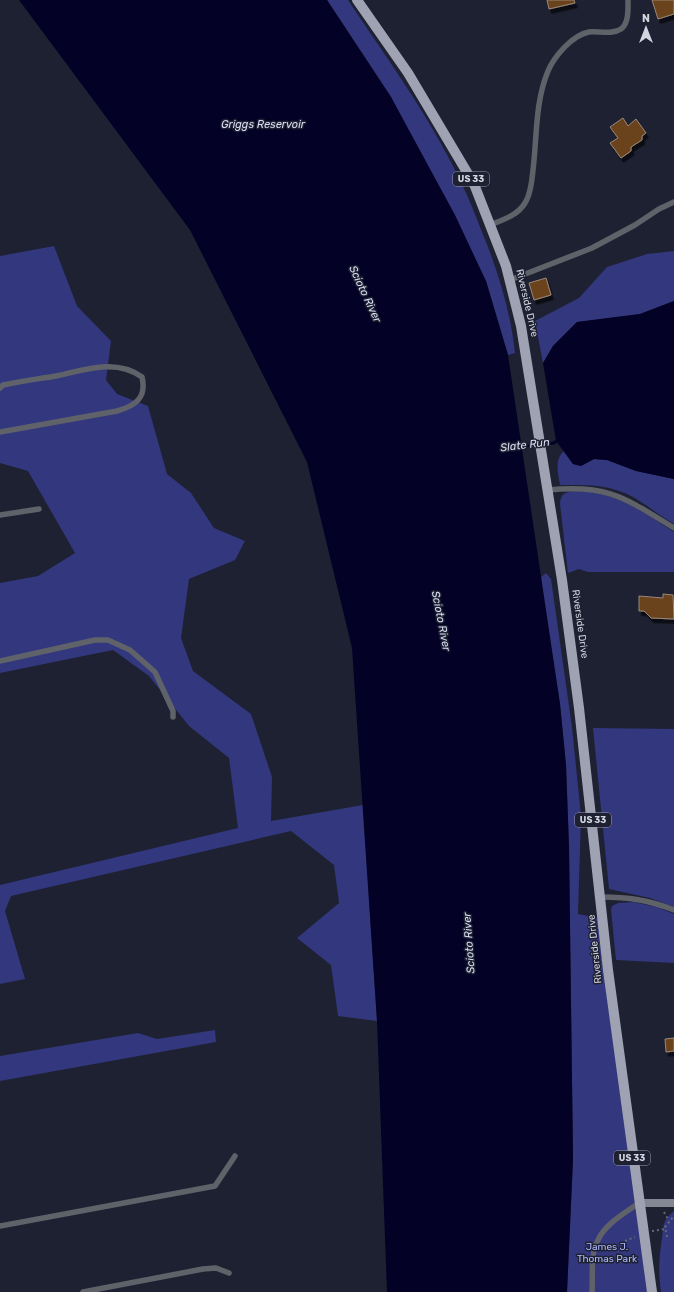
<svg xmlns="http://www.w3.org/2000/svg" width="674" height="1292" viewBox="0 0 674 1292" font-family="Rubik,sans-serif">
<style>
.green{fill:#32377e}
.water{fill:#040127}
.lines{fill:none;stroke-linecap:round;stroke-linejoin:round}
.stream{stroke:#040127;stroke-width:3}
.building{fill:#6b431a;stroke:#99887a;filter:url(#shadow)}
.path{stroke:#666977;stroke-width:2;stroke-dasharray:2 3;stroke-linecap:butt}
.lane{stroke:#60626a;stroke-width:5.5}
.secondary{stroke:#838693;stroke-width:8}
.primary{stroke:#9ea2b3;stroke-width:10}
.labels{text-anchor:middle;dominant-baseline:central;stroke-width:3;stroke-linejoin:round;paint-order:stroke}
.shield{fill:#1e2131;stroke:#9c9eab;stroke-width:1}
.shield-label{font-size:9px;font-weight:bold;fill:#d2d4df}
.street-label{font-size:10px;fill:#d2d4df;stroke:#1e2131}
.park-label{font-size:10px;fill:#adb9fc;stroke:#1e2131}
.water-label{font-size:11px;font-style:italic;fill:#d9def5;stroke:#1e2131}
</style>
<defs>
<filter id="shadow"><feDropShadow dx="2.5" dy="4.5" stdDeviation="0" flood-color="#0009"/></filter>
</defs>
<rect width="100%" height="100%" fill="#1e2131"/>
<g class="green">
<path d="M327,0H348C384,54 422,106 452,164C466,190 477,219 488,247C501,282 511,315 515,353L508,355L486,281L391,97Z"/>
<path d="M54,246L77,306L111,341L106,380L117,394L148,406L167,474L191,493L214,528L245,541L235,560L189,579L181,638L193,671L251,714L272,777L271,821L363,805L377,1021L338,1016L331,965L297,938L339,903L334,865L291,831L11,896L5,911L25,979L0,984V885L238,828L229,758L189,726L149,676L113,650L0,673V583L38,576L75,553L28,471L0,463V256Z"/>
<path d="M674,251V301L640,314L577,322L553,346L543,363L535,321L579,298L607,267L647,254Z"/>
<path d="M564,451L573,464L581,466L594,459L607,460L636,471L674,479V524C660,516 647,505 633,497C610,484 585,485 560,485C558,473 554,460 564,451Z"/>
<path d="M577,491C617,492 641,511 674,532V572H588L579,569L568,573L560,504C561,492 566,492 577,491Z"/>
<path d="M546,573L551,579L572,727L581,816L578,914L604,919L652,1292H567L573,1159L569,848L566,765L560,704L540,578Z"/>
<path d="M593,728L674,729V907L650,898L609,889Z"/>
<path d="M633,902L657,907L674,914V963L616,960L611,910L612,906L618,903Z"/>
<path d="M215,1030L216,1042L0,1081V1056L138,1033L157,1039Z"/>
<path d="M674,1211V1292H661C658,1271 659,1259 662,1238C664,1225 662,1221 674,1211Z"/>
</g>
<g class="water">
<path d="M19,0H327L391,97L455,215L486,281L508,355L560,704L566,765L569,848L573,1159L567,1292H387L377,1021L352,648L307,462L190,230Z"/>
<path d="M674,301V479L636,471L607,460L594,459L581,466L573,464L556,441L543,363L553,346L577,322L640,314Z"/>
</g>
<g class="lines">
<path class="stream" d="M518,447L554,443L559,439"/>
</g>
<g class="building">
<path d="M547,0H574L575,3L549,9Z"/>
<path d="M652,0H674V14L658,19Z"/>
<path d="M623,118L628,126L636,119L646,133L642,136V140L631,147V151L621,158L610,143L618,138L610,127Z"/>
<path d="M546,278L551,295L534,300L529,283Z"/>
<path d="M663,594L673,595L674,619L651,618L644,611H639V596L663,598Z"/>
<path d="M674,1038V1051L666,1052L665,1039Z"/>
</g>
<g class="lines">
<g class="path">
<path d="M664,1212L669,1221"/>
<path d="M652,1231L665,1229"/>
<path d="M667,1237L665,1227L674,1216"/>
<path d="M625,1241L635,1237"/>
</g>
<g class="lane">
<path d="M490,225C503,220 518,215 525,203C531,194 532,180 533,170C537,138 535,102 548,71C554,57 572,35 589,32C599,31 612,35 621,29C629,23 628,9 628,0"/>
<path d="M510,280L592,248L635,225L659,209L674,202"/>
<path d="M0,388L3,385C21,381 38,379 56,376C84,370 116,358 142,377C147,398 135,406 117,411L0,432"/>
<path d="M548,490C608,484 625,498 674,528"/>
<path d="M0,515L39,509"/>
<path d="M0,661L95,640H108L130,650L155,672L173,711V717"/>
<path d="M601,897C628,897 649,900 674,910"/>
<path d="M0,1226L215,1186L235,1156"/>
<path d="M83,1292L203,1269L216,1268L229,1273"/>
<path d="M592,1292C593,1276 590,1254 598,1240C605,1224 625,1213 639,1203"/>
</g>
<path class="secondary" d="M639,1203H674"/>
<path class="primary" d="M357,0L408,73L474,184L506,266L521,326L562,580L579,708L608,970L652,1292"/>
</g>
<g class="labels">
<g class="shield">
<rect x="453" y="172" width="36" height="14" rx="3"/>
<rect x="575" y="813" width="36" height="14" rx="3"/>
<rect x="614" y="1151" width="36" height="14" rx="3"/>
</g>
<g class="shield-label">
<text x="471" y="179">US 33</text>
<text x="593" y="820">US 33</text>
<text x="632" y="1158">US 33</text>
</g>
<g class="street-label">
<text transform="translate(527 303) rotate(77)">Riverside Drive</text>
<text transform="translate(580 624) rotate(82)">Riverside Drive</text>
<text transform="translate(595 949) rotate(-96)">Riverside Drive</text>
</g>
<g class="park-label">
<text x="607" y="1247">James J.<tspan x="607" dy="12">Thomas Park</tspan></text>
</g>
<g class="water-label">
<text x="263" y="124">Griggs Reservoir</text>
<text transform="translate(365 294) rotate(65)">Scioto River</text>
<text transform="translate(525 445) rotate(-7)">Slate Run</text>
<text transform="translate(441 621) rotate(79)">Scioto River</text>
<text transform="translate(469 943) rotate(-94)">Scioto River</text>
</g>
</g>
<g transform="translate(646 28)" stroke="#1e2131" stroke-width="3" paint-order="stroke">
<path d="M0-3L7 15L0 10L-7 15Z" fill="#d2d4df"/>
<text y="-6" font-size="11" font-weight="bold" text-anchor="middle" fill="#d2d4df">N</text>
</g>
</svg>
